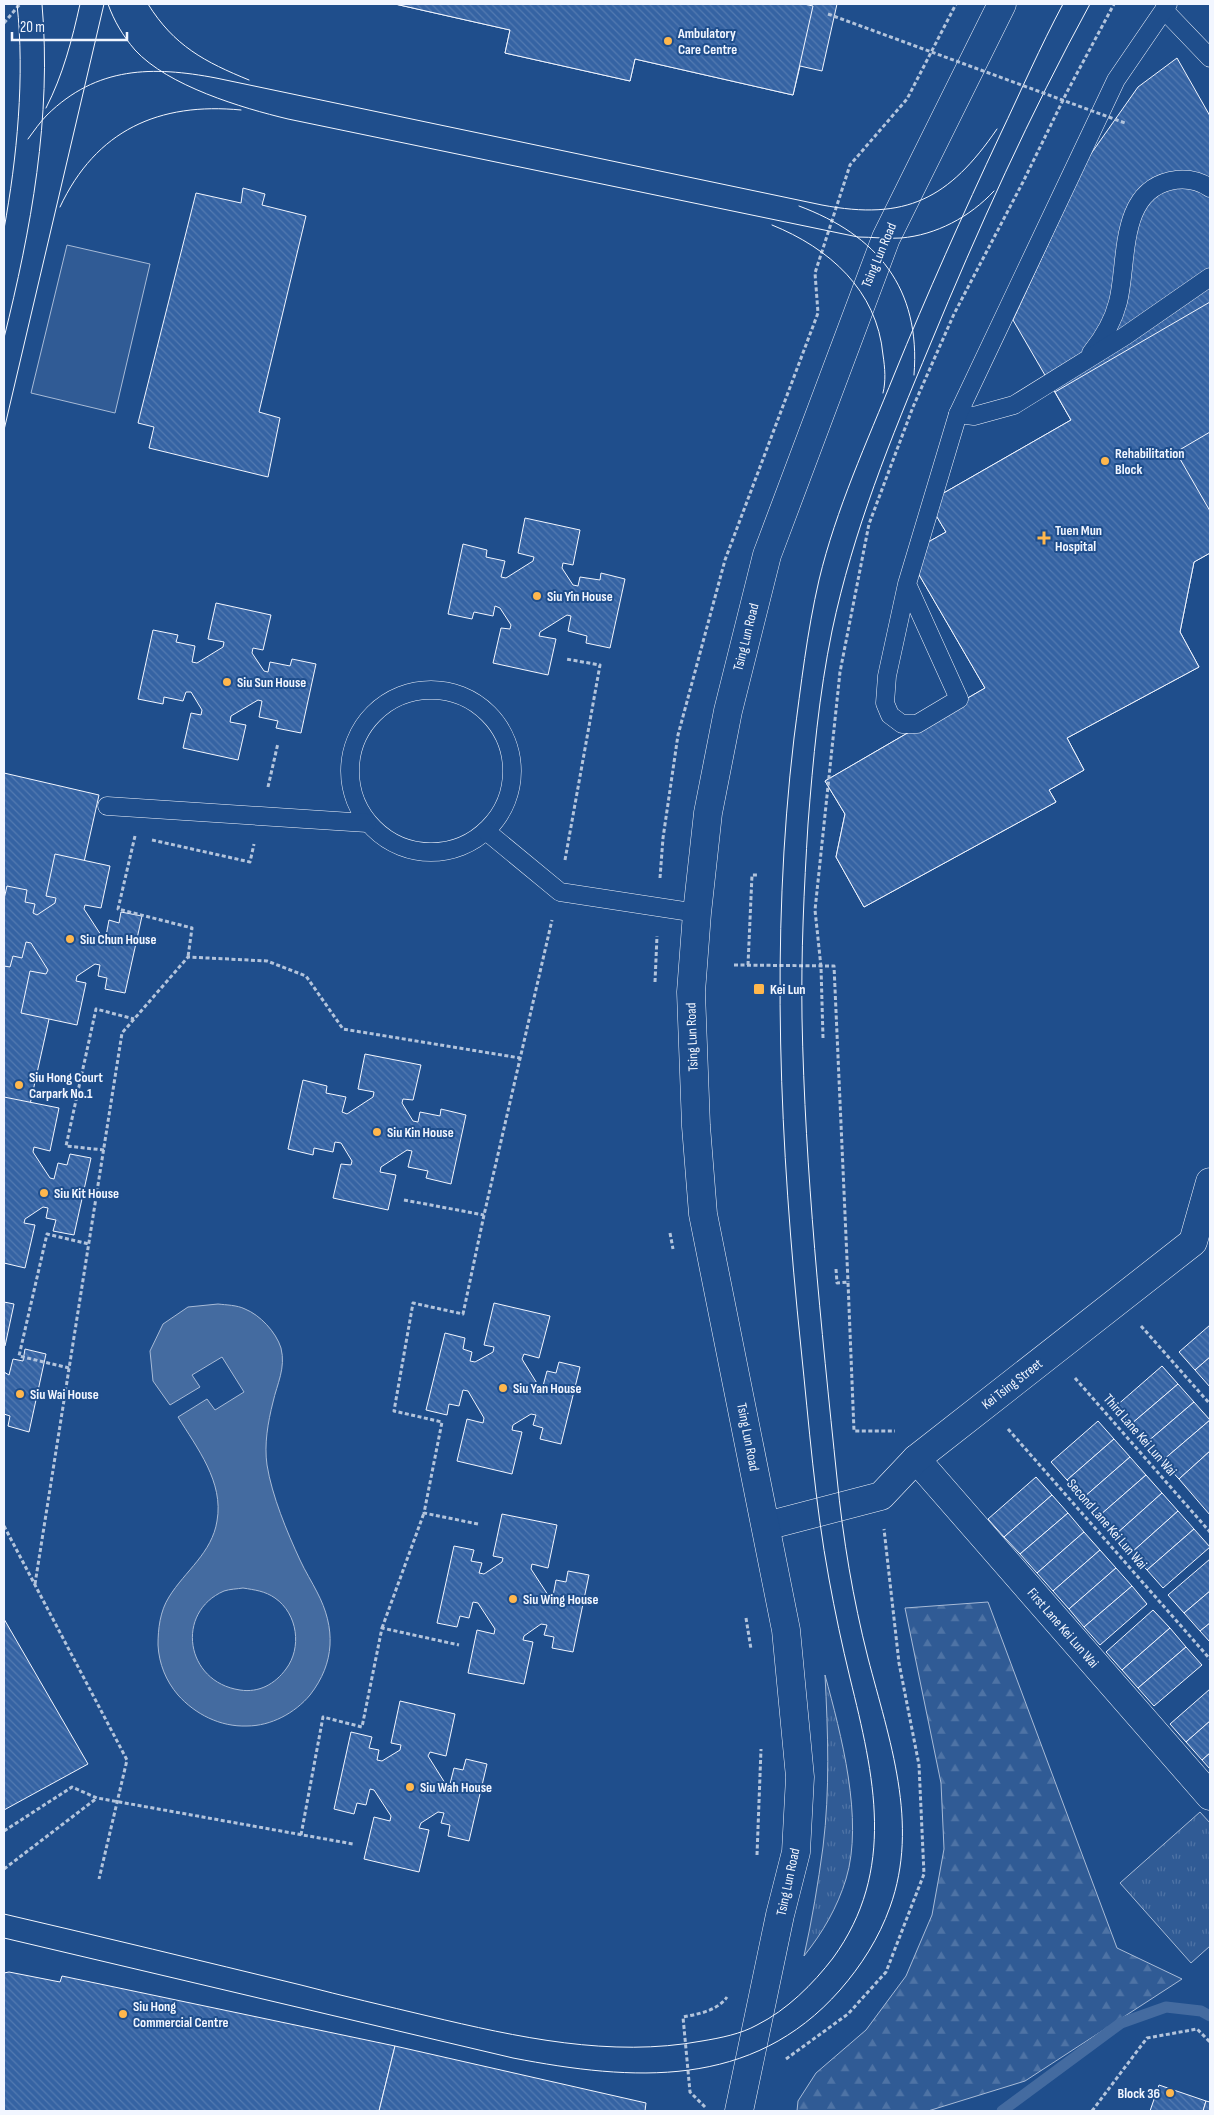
<svg xmlns="http://www.w3.org/2000/svg" width="1214" height="2115" viewBox="0 0 1214 2115" font-family="'Sofia Sans Condensed',sans-serif">
<style>
.grass{fill:url(#grass-tufts);stroke:#a8bbd7}
.forest{fill:url(#forest-firs);stroke:#a8bbd7}
.built{fill:#305b95;stroke:#a8bbd7}
.water{fill:#446ba0;stroke:#a8bbd7;fill-rule:evenodd}
.lines{fill:none;stroke-linecap:round;stroke-linejoin:round}
.stream{stroke:#446ba0;stroke-width:11}
.building{fill:url(#building-back-hatch);stroke:#f2f6ff}
.service-casing{stroke:#f2f6ff;stroke-width:19}
.minor-casing{stroke:#f2f6ff;stroke-width:29}
.tertiary-casing{stroke:#f2f6ff;stroke-width:29}
.path{stroke:#b3c4dc;stroke-width:3;stroke-dasharray:4 2.5;stroke-linecap:butt}
.service{stroke:#1f4e8c;stroke-width:18}
.minor{stroke:#1f4e8c;stroke-width:28}
.tertiary{stroke:#1f4e8c;stroke-width:28}
.tram{stroke:#f2f6ff;stroke-width:1}
.path-bridge{stroke:#b3c4dc;stroke-width:3;stroke-dasharray:4 2.5;stroke-linecap:butt}
.poi-dot{fill:#ffb74d;stroke:#1f4e8c;stroke-width:2}
.labels{text-anchor:middle;dominant-baseline:central;stroke-width:4;stroke-linejoin:round;paint-order:stroke}
.poi-label{font-size:14px;font-weight:bold;fill:#f2f6ff;stroke:#1f4e8c;text-anchor:start}
.street-label{font-size:14px;fill:#f2f6ff;stroke:#1f4e8c}
</style>
<defs>
<pattern id="grass-tufts" width="24" height="20" patternUnits="userSpaceOnUse" patternTransform="scale(1.25)"><rect width="24" height="20" fill="#305b95"/><path d="M3 7l-1-3M5 7V3M7 7l1-3M15 17l-1-3M17 17v-4M19 17l1-3" fill="none" stroke="#4e73a5"/></pattern>
<pattern id="forest-firs" width="22" height="20" patternUnits="userSpaceOnUse" patternTransform="scale(1.25)"><rect width="22" height="20" fill="#305b95"/><path d="M5 1l3.5 6h-7zM16 11l3.5 6h-7z" fill="#4e73a5"/></pattern>
<pattern id="building-back-hatch" width="6" height="6" patternUnits="userSpaceOnUse" patternTransform="scale(1.25)"><rect width="6" height="6" fill="#3563a3"/><path d="M-1 5l2 2M0 0l6 6M5-1l2 2" fill="none" stroke="#537ab1"/></pattern>
</defs>
<rect width="100%" height="100%" fill="#1f4e8c"/>
<g class="grass">
<path d="M825,1675C841,1734 864,1820 846,1879C837,1908 823,1932 804,1956C812,1920 818,1884 823,1847C830,1790 828,1733 825,1675Z"/>
<path d="M1200,1812L1210,1823V1946L1191,1963L1120,1883Z"/>
</g>
<path class="forest" d="M988,1602L1117,1948L1182,1979L1025,2081L928,2111H797L798,2101L816,2073L866,2030L906,1976L932,1915L944,1849L941,1783L905,1608Z"/>
<path class="built" d="M67,245L150,264L115,413L31,393Z"/>
<path class="water" d="M218,1304C226,1305 237,1305 245,1309C260,1315 276,1332 281,1348C286,1368 277,1384 273,1402C268,1422 264,1444 267,1465C272,1496 287,1532 300,1560C305,1571 312,1582 317,1592C336,1628 335,1663 310,1695C295,1713 271,1726 247,1726C220,1727 195,1714 178,1695C166,1681 159,1664 158,1645C158,1629 160,1611 169,1597C185,1571 212,1553 217,1521C224,1482 197,1448 178,1417L207,1399L215,1410L244,1392L222,1357L192,1375L200,1387L170,1405L153,1381L150,1351L163,1324L188,1307ZM243,1588C255,1590 265,1591 275,1598C298,1614 302,1648 286,1669C275,1684 259,1693 240,1690C185,1682 175,1612 224,1591C230,1589 237,1589 243,1588Z"/>
<g class="lines">
<path class="stream" d="M1002,2111L1121,2023L1166,2007L1201,2011L1210,2016"/>
</g>
<g class="building">
<path d="M395,4H837L822,71L800,66L793,95L635,59L630,81L505,53L510,30Z"/>
<path d="M395,4H804L813,6L793,95L635,59L630,81L505,53L510,30Z"/>
<path d="M1177,58L1210,116V553L1194,562L1180,632L1199,667L1067,738L1084,770L1049,790L1056,802L864,907L836,857L845,814L825,781L985,688L907,554L946,532L928,502L1071,420L1013,320L1088,158L1138,87Z"/>
<path d="M243,188L265,194L262,205L306,216L259,412L280,418L268,477L149,448L154,427L138,423L196,193L241,203Z"/>
<path d="M1210,302V432L1176,452L1210,511V553L1194,562L1180,632L1199,667L1067,738L1084,770L1049,790L1056,802L864,907L836,857L845,814L825,781L985,688L907,554L946,532L928,502L1071,420L1055,392Z"/>
<path d="M525,518L580,530L573,565L563,563L562,568L573,585L578,586L580,577L600,580L601,573L625,579L610,648L586,643L587,636L568,631L571,616L567,615L540,632L539,636L556,639L548,675L493,663L501,628L510,629L511,625L500,608L495,606L493,616L474,612L472,619L448,614L463,544L487,550L486,557L505,561L501,577L506,578L533,561L534,557L518,553Z"/>
<path d="M216,603L271,615L263,650L253,648L252,653L264,671L268,672L270,662L290,666L292,659L316,664L301,733L276,728L278,721L259,717L262,701L258,700L231,716L230,722L246,725L238,760L183,748L191,713L201,715L202,710L191,692H186L183,701L164,697L163,704L138,699L153,630L178,635L176,642L195,646L192,662L197,663L223,647L224,642L208,639Z"/>
<path d="M4,773L99,795L4,1221Z"/>
<path d="M55,854L110,866L101,908L85,905L84,909L101,935L106,936L109,920L119,923L121,912L142,916L125,993L105,989L107,978L98,976L100,965L95,964L77,976L76,981L86,983L77,1025L21,1013L30,971L46,974L48,970L31,943L26,942L22,958L13,956L10,967L4,966V899L7,886L27,890L25,902L35,904L33,913L37,915L55,903L56,898L46,896Z"/>
<path d="M365,1054L421,1065L413,1100L403,1099L402,1103L413,1121L418,1122L420,1112L440,1116L441,1109L466,1115L451,1184L426,1178L428,1171L408,1167L412,1151L407,1150L381,1167L380,1172L396,1175L388,1210L333,1198L341,1164L351,1165L352,1161L341,1143L335,1142L333,1152L314,1148L313,1155L288,1149L303,1080L327,1086L326,1093L346,1097L342,1112L347,1114L373,1097L374,1092L358,1089Z"/>
<path d="M4,1097L59,1108L50,1151L34,1147L33,1152L50,1178L54,1179L58,1163L67,1165L70,1154L91,1158L74,1235L53,1231L56,1220L46,1218L48,1208L43,1207L25,1219L24,1223L35,1225L25,1268L4,1263Z"/>
<path d="M4,1302L14,1304L5,1346H4Z"/>
<path d="M494,1303L550,1316L539,1358L524,1354L522,1359L538,1385L543,1386L547,1371L556,1373L559,1362L580,1367L561,1444L540,1439L543,1428L533,1425L536,1415L531,1414L513,1425L512,1430L522,1432L512,1474L457,1461L467,1419L483,1423L484,1418L468,1391L463,1390L459,1406L449,1404L447,1415L426,1410L445,1333L465,1338L463,1349L472,1352L470,1361L475,1362L493,1352L494,1347L484,1345Z"/>
<path d="M1210,1325V1357L1195,1370L1179,1352Z"/>
<path d="M25,1349L46,1354L29,1432L8,1426L10,1416L4,1414V1372L9,1375L13,1359L23,1361Z"/>
<path d="M1210,1357V1387L1195,1370Z"/>
<path d="M1162,1366L1178,1384L1130,1425L1115,1407Z"/>
<path d="M1178,1384L1194,1402L1146,1443L1130,1425Z"/>
<path d="M1194,1402L1210,1420L1162,1461L1146,1443Z"/>
<path d="M1210,1420V1451L1179,1479L1162,1461Z"/>
<path d="M1098,1421L1114,1439L1067,1480L1051,1462Z"/>
<path d="M1114,1439L1130,1457L1083,1498L1067,1480Z"/>
<path d="M1210,1451V1515L1179,1479Z"/>
<path d="M1130,1457L1146,1475L1099,1516L1083,1498Z"/>
<path d="M1146,1475L1162,1493L1115,1535L1099,1516Z"/>
<path d="M1036,1477L1052,1495L1004,1537L988,1519Z"/>
<path d="M1162,1493L1178,1511L1131,1553L1115,1535Z"/>
<path d="M1052,1495L1068,1513L1020,1554L1004,1537Z"/>
<path d="M1178,1511L1194,1529L1147,1570L1131,1553Z"/>
<path d="M1068,1513L1084,1532L1037,1573L1020,1554Z"/>
<path d="M502,1514L557,1525L548,1568L532,1564L531,1569L548,1595L553,1596L556,1580L566,1582L568,1571L589,1575L573,1652L552,1648L554,1637L544,1635L547,1625L541,1624L524,1636L523,1640L533,1642L524,1684L468,1673L477,1630L494,1634L495,1629L478,1603L473,1602L469,1618L460,1616L457,1627L437,1623L454,1546L474,1550L471,1561L482,1563L479,1573L484,1574L502,1562L503,1558L493,1556Z"/>
<path d="M1194,1529L1210,1547L1163,1588L1147,1570Z"/>
<path d="M1084,1532L1100,1550L1053,1591L1037,1573Z"/>
<path d="M1100,1550L1116,1568L1069,1609L1053,1591Z"/>
<path d="M1210,1559V1591L1184,1613L1168,1595Z"/>
<path d="M1116,1568L1132,1586L1084,1627L1069,1609Z"/>
<path d="M1132,1586L1147,1604L1100,1645L1084,1627Z"/>
<path d="M1210,1591V1623L1200,1631L1184,1613Z"/>
<path d="M1153,1610L1170,1628L1122,1670L1106,1652Z"/>
<path d="M4,1619L88,1764L4,1810Z"/>
<path d="M1210,1623V1642L1200,1631Z"/>
<path d="M1170,1628L1186,1647L1138,1688L1122,1670Z"/>
<path d="M1186,1647L1202,1665L1154,1706L1138,1688Z"/>
<path d="M1210,1689V1721L1186,1742L1170,1724Z"/>
<path d="M400,1701L455,1714L446,1756L430,1752L428,1756L445,1783L450,1784L454,1768L463,1770L466,1759L487,1764L469,1841L448,1836L450,1825L441,1823L444,1813L438,1812L421,1823L419,1828L429,1830L419,1872L364,1859L374,1817L390,1821L391,1816L374,1790L370,1789L366,1805L357,1803L354,1814L334,1809L351,1732L372,1737L369,1748L379,1750L377,1760L382,1761L400,1750L401,1745L391,1743Z"/>
<path d="M1210,1721V1753L1202,1760L1186,1742Z"/>
<path d="M1210,1753V1769L1202,1760Z"/>
<path d="M9,1972L60,1982L62,1976L395,2046L379,2111H4V1973Z"/>
<path d="M395,2046L646,2103L645,2111H379Z"/>
<path d="M1159,2085L1206,2101L1203,2111H1150Z"/>
<path d="M1206,2101L1210,2102V2111H1203Z"/>
</g>
<g class="lines">
<defs>
<g id="service">
<path d="M1164,10L1210,58"/>
<path d="M1091,353C1104,337 1113,322 1118,302C1128,263 1118,193 1170,181C1184,178 1198,180 1210,188"/>
<path d="M958,414L974,416L1014,405L1125,336L1210,277"/>
<path d="M907,584L959,699L917,724H902L890,715L885,703L887,676L907,584L958,414L1116,80L1168,4"/>
<circle cx="431" cy="771" r="81"/>
<path d="M107,806L367,823"/>
<path d="M486,831L560,892L697,913"/>
</g>
<g id="minor">
<path d="M916,1459L1210,1796"/>
<path d="M766,1526L881,1496L916,1459L1193,1242L1210,1182"/>
</g>
<path id="tertiary" d="M739,2111L780,1915L796,1852L800,1777L786,1630L703,1214L696,1126L691,992L697,913L708,813L728,711L767,555L886,238L1002,4"/>
</defs>
<use href="#service" class="service-casing"/>
<use href="#minor" class="minor-casing"/>
<use href="#tertiary" class="tertiary-casing"/>
<g class="path">
<path d="M4,23L20,4"/>
<path d="M268,787L278,743"/>
<path d="M135,836L118,909L192,928L188,957"/>
<path d="M152,840L250,862L254,844"/>
<path d="M565,860L600,665L566,659"/>
<path d="M660,878L663,838L678,735L725,560L818,313L815,273L850,165L907,99L956,4"/>
<path d="M734,965L834,966L848,1282"/>
<path d="M748,965L752,875H757"/>
<path d="M655,982L657,936"/>
<path d="M823,1038L821,967L815,910L840,672L869,524L913,407L954,314L1023,182L1067,92L1114,4"/>
<path d="M104,1150L66,1146L96,1009L134,1019"/>
<path d="M404,1200L484,1215"/>
<path d="M670,1233L673,1249"/>
<path d="M836,1269L837,1283L848,1282L854,1431H895"/>
<path d="M1141,1326L1210,1404"/>
<path d="M69,1368L19,1356L47,1234L89,1244"/>
<path d="M1075,1378L1210,1532"/>
<path d="M1008,1429L1210,1659"/>
<path d="M478,1524L424,1513L442,1422L394,1411L413,1303L463,1314L484,1215L552,920"/>
<path d="M4,1526L127,1760L99,1879"/>
<path d="M35,1584L122,1033L188,957L267,961L306,976L343,1029L520,1058"/>
<path d="M746,1618L751,1649"/>
<path d="M382,1628L424,1513"/>
<path d="M4,1831L72,1787L97,1798L353,1844"/>
<path d="M301,1835L323,1717L362,1727L382,1628L459,1645"/>
<path d="M757,1855L761,1749"/>
<path d="M4,1869L97,1798"/>
<path d="M786,2059L848,2014L886,1972L924,1874L919,1765L899,1663L884,1529"/>
<path d="M705,2107L690,2092L683,2017C698,2014 717,2011 727,1997"/>
<path d="M1092,2111L1147,2038L1197,2029L1210,2042"/>
</g>
<use href="#service" class="service"/>
<use href="#minor" class="minor"/>
<use href="#tertiary" class="tertiary"/>
<g class="tram">
<path d="M108,4C114,21 123,36 135,50C168,86 242,108 288,119L858,237C872,237 887,239 901,238C936,235 970,217 994,191"/>
<path d="M148,4C174,46 205,62 249,80"/>
<path d="M46,108C63,75 72,40 80,4"/>
<path d="M28,139C34,131 40,122 47,115C97,66 153,66 216,78L822,205C906,221 949,199 997,129"/>
<path d="M799,206C877,235 921,288 914,375"/>
<path d="M60,207C96,130 159,102 241,110"/>
<path d="M772,225C829,248 877,290 883,355C885,368 886,381 883,393"/>
<path d="M4,229C17,158 25,76 17,4"/>
<path d="M4,338C31,229 52,117 42,4"/>
<path d="M4,430L104,4"/>
<path d="M4,1914C103,1937 202,1961 301,1985C343,1996 386,2006 428,2016C517,2037 611,2058 702,2041C720,2038 741,2034 757,2025C787,2010 813,1984 833,1958C897,1870 874,1776 850,1678C842,1645 835,1612 829,1579C815,1503 809,1425 801,1348C780,1146 770,940 794,738C801,685 807,632 819,580C836,509 867,442 894,375C927,294 963,214 1000,135C1021,91 1040,47 1063,4"/>
<path d="M4,1938L513,2058C633,2081 752,2090 840,1990C861,1966 879,1938 890,1907C920,1824 889,1739 868,1658C853,1599 843,1539 837,1478C821,1325 805,1172 802,1018C801,953 804,889 808,824C813,760 819,694 832,631C853,531 891,438 930,345C978,229 1030,114 1090,4"/>
</g>
<path class="path-bridge" d="M828,14L1125,123"/>
</g>
<g class="poi-dot">
<circle cx="668" cy="41" r="5"/>
<circle cx="1105" cy="461" r="5"/>
<path d="M1041.5 530.5h5v5h5v5h-5v5h-5v-5h-5v-5h5z"/>
<circle cx="537" cy="596" r="5"/>
<circle cx="227" cy="682" r="5"/>
<circle cx="70" cy="939" r="5"/>
<rect x="753" y="983" width="12" height="12" rx="2.5"/>
<circle cx="19" cy="1085" r="5"/>
<circle cx="377" cy="1132" r="5"/>
<circle cx="44" cy="1193" r="5"/>
<circle cx="503" cy="1388" r="5"/>
<circle cx="20" cy="1394" r="5"/>
<circle cx="513" cy="1599" r="5"/>
<circle cx="410" cy="1787" r="5"/>
<circle cx="123" cy="2014" r="5"/>
<circle cx="1170" cy="2093" r="5"/>
</g>
<g class="labels">
<g class="poi-label">
<text x="678" y="33">Ambulatory<tspan x="678" dy="16">Care Centre</tspan></text>
<text x="1115" y="453">Rehabilitation<tspan x="1115" dy="16">Block</tspan></text>
<text x="1055" y="530">Tuen Mun<tspan x="1055" dy="16">Hospital</tspan></text>
<text x="547" y="596">Siu Yin House</text>
<text x="237" y="682">Siu Sun House</text>
<text x="80" y="939">Siu Chun House</text>
<text x="770" y="989">Kei Lun</text>
<text x="29" y="1077">Siu Hong Court<tspan x="29" dy="16">Carpark No.1</tspan></text>
<text x="387" y="1132">Siu Kin House</text>
<text x="54" y="1193">Siu Kit House</text>
<text x="513" y="1388">Siu Yan House</text>
<text x="30" y="1394">Siu Wai House</text>
<text x="523" y="1599">Siu Wing House</text>
<text x="420" y="1787">Siu Wah House</text>
<text x="133" y="2006">Siu Hong<tspan x="133" dy="16">Commercial Centre</tspan></text>
<text x="1160" y="2093" text-anchor="end">Block 36</text>
</g>
<g class="street-label">
<text transform="translate(879 255) rotate(-67)">Tsing Lun Road</text>
<text transform="translate(746 637) rotate(-76)">Tsing Lun Road</text>
<text transform="translate(692 1037) rotate(-92)">Tsing Lun Road</text>
<text transform="translate(1012 1384) rotate(-38)">Kei Tsing Street</text>
<text transform="translate(1140 1435) rotate(49)">Third Lane Kei Lun Wai</text>
<text transform="translate(748 1437) rotate(79)">Tsing Lun Road</text>
<text transform="translate(1107 1524) rotate(49)">Second Lane Kei Lun Wai</text>
<text transform="translate(1063 1628) rotate(49)">First Lane Kei Lun Wai</text>
<text transform="translate(788 1882) rotate(-78)">Tsing Lun Road</text>
</g>
</g>
<rect width="1214" height="2115" fill="none" stroke="#f2f6ff" stroke-width="10"/>
<path d="M12 32v8h115v-8" fill="none" stroke="#f2f6ff" stroke-width="2.5"/>
<text x="20" y="32" font-size="15" fill="#f2f6ff" stroke="#1f4e8c" stroke-width="4" paint-order="stroke">20 m</text>
</svg>
